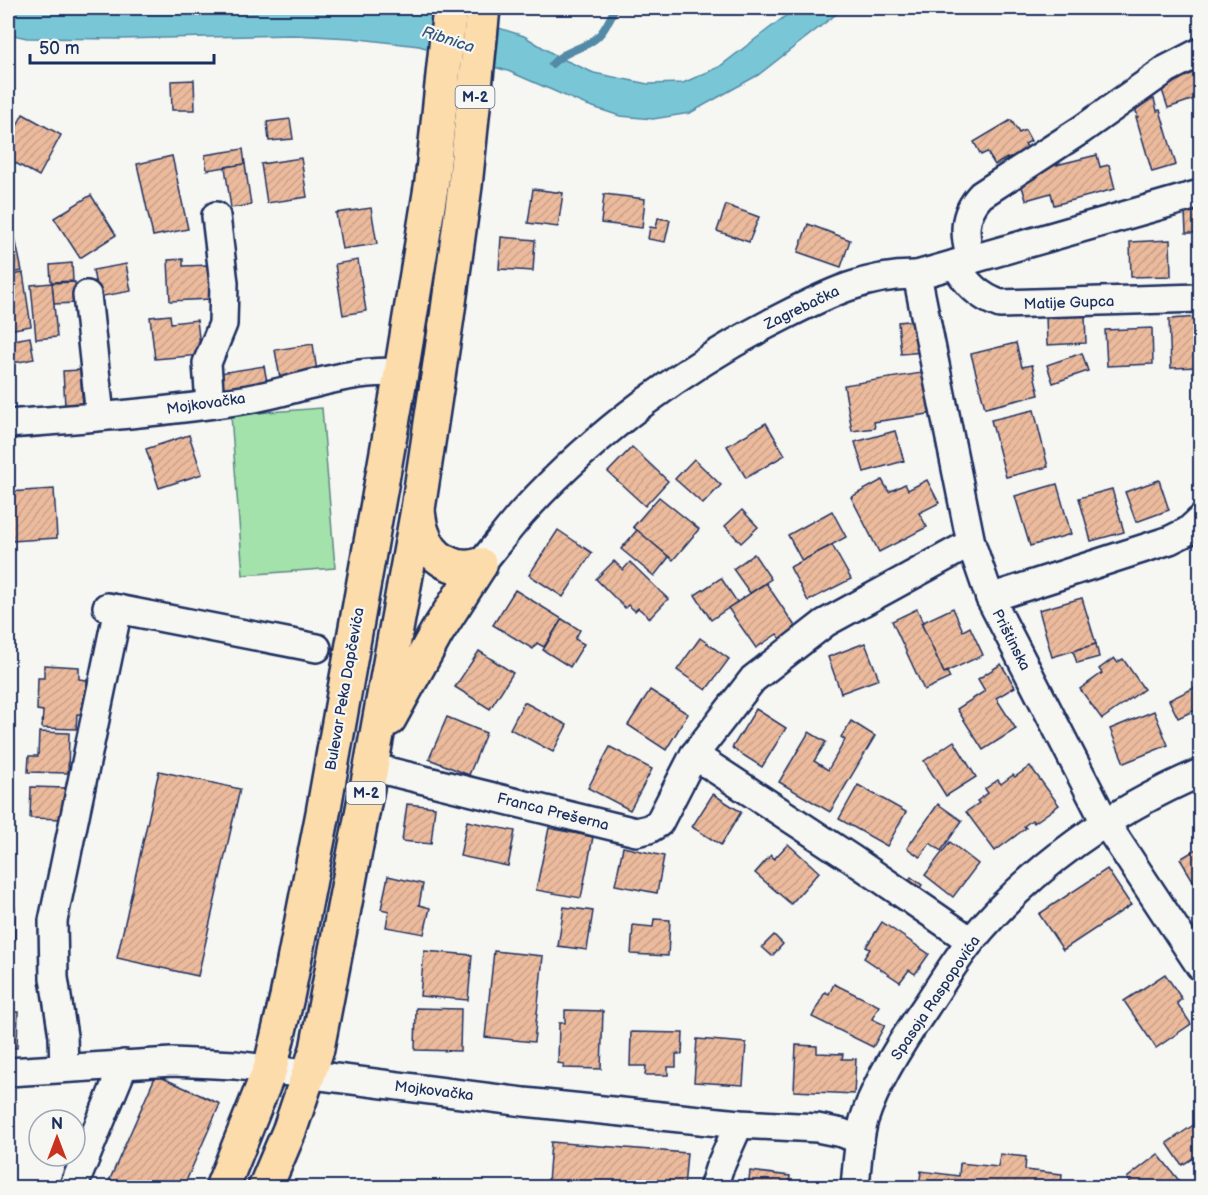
<svg xmlns="http://www.w3.org/2000/svg" width="1208" height="1195" viewBox="0 0 1208 1195" font-family="'Balsamiq Sans',sans-serif">
<style>
.green{fill:#a3e2aa;stroke:#5f8884;stroke-width:1.5}
.water{fill:#79c7d6;stroke:#538aa6;stroke-width:1.5}
.lines{fill:none;stroke-linecap:round;stroke-linejoin:round}
.stream{stroke:#538aa6;stroke-width:8}
.building{fill:url(#building-hatch);stroke:#1b2f5e;stroke-width:1.5}
.minor-casing{stroke:#1b2f5e;stroke-width:32}
.major-casing{stroke:#1b2f5e;stroke-width:38}
.minor{stroke:#f6f6f2;stroke-width:27}
.major{stroke:#fddcac;stroke-width:33}
.labels{text-anchor:middle;dominant-baseline:central;stroke-width:4.5;stroke-linejoin:round;paint-order:stroke}
.shield{fill:#f6f6f2;stroke:#5d6b8a;stroke-width:1.5}
.shield-label{font-size:14px;font-weight:bold;fill:#1b2f5e}
.street-label{font-size:15px;fill:#1b2f5e;stroke:#f6f6f2}
.water-label{font-size:16px;font-style:italic;fill:#32557c;stroke:#f6f6f2}
</style>
<defs>
<pattern id="building-hatch" width="6" height="6" patternUnits="userSpaceOnUse" patternTransform="scale(1.5)"><rect width="6" height="6" fill="#ecbb9d"/><path d="M-1 1l2-2M0 6l6-6M5 7l2-2" fill="none" stroke="#caa18a"/></pattern>
</defs>
<rect width="100%" height="100%" fill="#f6f6f2"/>
<filter id="ink" filterUnits="userSpaceOnUse"><feTurbulence type="fractalNoise" baseFrequency=".0167" numOctaves="2"/><feDisplacementMap in="SourceGraphic" scale="12" xChannelSelector="R" yChannelSelector="G"/><feConvolveMatrix kernelMatrix="1 2 1 2 8 2 1 2 1" color-interpolation-filters="sRGB"/></filter>
<g filter="url(#ink)">
<path class="green" d="M322,408L335,568L243,575L231,415Z"/>
<path class="water" d="M8,8H436L524,36L558,57L594,73L648,84L683,83L719,67L796,8H844L758,75L690,113L653,119L620,116L584,104L508,71L419,46L351,38L293,35L119,39L27,38L8,34Z"/>
<g class="lines">
<path class="stream" d="M552,64C565,49 590,48 601,33C607,26 611,16 615,8"/>
</g>
<g class="building">
<path d="M1200,65V97L1168,108L1160,84L1183,77L1181,72Z"/>
<path d="M194,80L195,110H172L171,81Z"/>
<path d="M1154,99L1157,111L1160,110L1176,165L1152,172L1136,117H1138L1134,105Z"/>
<path d="M1200,113V137L1194,115Z"/>
<path d="M23,114L61,135L39,176L8,159V143Z"/>
<path d="M290,119L293,139L269,141L267,122Z"/>
<path d="M1011,120L1019,133L1025,130L1031,141L1025,144L1029,150L1008,162L1007,158L995,165L987,152L981,155L974,142Z"/>
<path d="M243,149L245,164L207,170L205,155Z"/>
<path d="M1097,155L1100,167L1109,165L1115,189L1054,205L1051,193L1026,200L1021,183L1027,182L1025,176L1040,169Z"/>
<path d="M172,156L188,229L153,236L137,164Z"/>
<path d="M301,158L307,197L267,203L261,164Z"/>
<path d="M245,164L251,205L231,208L225,167Z"/>
<path d="M533,189L563,193L558,227L528,223Z"/>
<path d="M604,194L645,199L642,228L601,223Z"/>
<path d="M91,195L116,235L80,258L54,218Z"/>
<path d="M726,205L759,217L749,242L717,231Z"/>
<path d="M371,208L377,244L342,249L336,213Z"/>
<path d="M1185,212H1200V233H1186Z"/>
<path d="M10,214L22,271L8,274V215Z"/>
<path d="M658,218L670,220L665,242L648,239L650,227L656,228Z"/>
<path d="M808,224L850,240L841,267L798,252Z"/>
<path d="M501,237L535,240L533,271L499,269Z"/>
<path d="M1170,240L1171,276L1131,277L1130,242Z"/>
<path d="M183,259V266L209,265L210,299L170,301L168,260Z"/>
<path d="M358,260L366,311L343,315L335,264Z"/>
<path d="M72,263L73,281L51,282L50,265Z"/>
<path d="M126,264L131,291L98,297L93,270Z"/>
<path d="M23,273L31,326L8,330V276Z"/>
<path d="M75,282L76,303L54,304L52,283Z"/>
<path d="M52,283L57,337L36,339L31,285Z"/>
<path d="M170,315L171,323L197,320L201,355L155,359L150,317Z"/>
<path d="M1085,315L1086,343L1047,345L1046,316Z"/>
<path d="M1200,317V367L1171,368L1169,319Z"/>
<path d="M919,320L923,352L901,354L898,322Z"/>
<path d="M1152,328L1153,364L1107,366L1105,330Z"/>
<path d="M30,337L34,359L8,364V341Z"/>
<path d="M1016,343L1022,367L1032,365L1039,395L985,408L971,354Z"/>
<path d="M313,344L317,372L280,378L275,350Z"/>
<path d="M1082,353L1088,371L1053,383L1047,365Z"/>
<path d="M264,366L267,382L223,389L220,373Z"/>
<path d="M80,370L83,405L65,406L63,371Z"/>
<path d="M928,372L935,413L874,422L875,428L852,431L844,385Z"/>
<path d="M1034,410L1048,467L1006,477L991,420Z"/>
<path d="M766,423L785,455L746,478L727,446Z"/>
<path d="M895,431L904,461L864,472L855,442Z"/>
<path d="M189,435L202,474L159,488L146,449Z"/>
<path d="M632,447L668,481L645,506L608,472Z"/>
<path d="M694,459L721,485L703,504L675,479Z"/>
<path d="M882,480L889,492L905,484L908,490L927,480L939,503L919,513L927,527L879,552L851,497Z"/>
<path d="M1159,480L1169,510L1136,522L1125,492Z"/>
<path d="M1057,484L1071,534L1030,546L1015,496Z"/>
<path d="M54,489L57,538L12,541L8,492Z"/>
<path d="M1112,489L1124,532L1091,541L1079,498Z"/>
<path d="M659,497L699,529L673,560L633,527Z"/>
<path d="M742,510L758,527L741,543L725,526Z"/>
<path d="M832,511L846,537L802,561L788,535Z"/>
<path d="M558,530L592,553L563,597L529,575Z"/>
<path d="M637,530L669,557L654,576L621,549Z"/>
<path d="M832,545L851,579L808,601L790,567Z"/>
<path d="M754,554L771,579L750,593L733,569Z"/>
<path d="M614,561L623,570L630,562L668,599L650,618L638,608L635,611L628,605L625,608L596,579Z"/>
<path d="M721,578L737,602L711,620L695,595Z"/>
<path d="M766,583L799,632L783,643L777,634L756,648L728,608Z"/>
<path d="M515,590L562,619L544,647L537,643L533,649L493,625Z"/>
<path d="M1082,598L1096,644L1052,657L1039,610Z"/>
<path d="M953,608L963,631L970,627L983,655L944,673L921,623Z"/>
<path d="M917,609L923,622L921,623L944,673L947,672L950,678L924,690L892,621Z"/>
<path d="M562,619L580,630L575,639L584,644L570,667L543,650Z"/>
<path d="M700,638L729,659L706,690L677,670Z"/>
<path d="M865,643L879,679L841,693L828,657Z"/>
<path d="M1096,644L1099,657L1077,663L1073,651Z"/>
<path d="M479,651L513,673L490,709L455,687Z"/>
<path d="M1114,658L1117,662L1123,659L1144,689L1102,719L1080,689L1102,673L1099,669Z"/>
<path d="M1001,664L1015,687L996,698L1016,729L983,750L957,709L985,691L978,679Z"/>
<path d="M44,665L79,667V679L87,680L86,715L77,714L76,729L42,728L43,711L37,710L38,678H44Z"/>
<path d="M1200,685V721L1195,710L1178,718L1169,700Z"/>
<path d="M650,690L688,714L666,750L628,725Z"/>
<path d="M524,702L567,725L553,752L510,729Z"/>
<path d="M756,709L786,728L762,767L732,748Z"/>
<path d="M1154,711L1168,745L1124,763L1110,729Z"/>
<path d="M447,717L486,733L469,775L429,759Z"/>
<path d="M851,721L875,736L830,812L779,782L809,732L826,742L814,761L828,770L845,740L841,737Z"/>
<path d="M39,732L69,733L68,773L28,772L29,756H38Z"/>
<path d="M954,741L976,777L946,796L924,761Z"/>
<path d="M610,747L652,769L630,810L588,788Z"/>
<path d="M1030,766L1059,805L1034,823L1032,820L1024,826L1026,828L995,851L966,812L979,803L977,801L988,793L985,789L998,780L1001,784L1013,775L1015,777Z"/>
<path d="M159,771L240,789L198,976L117,958Z"/>
<path d="M858,785L906,812L887,846L839,819Z"/>
<path d="M31,787L66,788L65,819L30,818Z"/>
<path d="M713,794L741,812L721,845L692,827Z"/>
<path d="M407,804L435,807L431,844L402,841Z"/>
<path d="M938,804L962,821L941,851L930,843L920,857L907,848Z"/>
<path d="M467,821L515,831L508,866L460,856Z"/>
<path d="M549,828L593,837L581,898L536,890Z"/>
<path d="M950,842L978,864L953,897L925,875Z"/>
<path d="M788,844L819,872L791,904L755,873L771,855L774,859Z"/>
<path d="M623,847L664,856L657,893L615,885Z"/>
<path d="M1200,847V892L1180,859Z"/>
<path d="M1107,869L1131,905L1063,950L1039,914Z"/>
<path d="M388,876L423,884L419,905L430,908L424,934L386,927L389,911L381,909Z"/>
<path d="M911,877L922,885L914,896L903,888Z"/>
<rect x="8" y="907" width="7" height="33"/>
<path d="M564,907L593,911L587,950L558,946Z"/>
<path d="M654,919L670,920L668,956L631,954L633,925L653,927Z"/>
<path d="M882,922L929,954L915,974L909,970L900,982L864,958L870,949L866,947Z"/>
<path d="M774,935L783,944L772,956L762,947Z"/>
<path d="M424,951L472,955L468,1000L420,996Z"/>
<path d="M494,951L543,956L534,1042L485,1037Z"/>
<path d="M1165,974L1182,999L1177,1003L1191,1024L1156,1048L1124,1001Z"/>
<path d="M834,984L879,1006L872,1019L885,1025L873,1047L812,1017L825,992L829,994Z"/>
<path d="M416,1008L461,1009L460,1051L415,1050Z"/>
<path d="M565,1010L603,1011L601,1069L563,1068L564,1064L558,1063L559,1023H565Z"/>
<path d="M8,1012H18L17,1048L8,1047Z"/>
<path d="M631,1032L683,1033L682,1054H676V1067H668V1075H645L646,1066H630Z"/>
<path d="M697,1039L746,1043L743,1085L694,1082Z"/>
<path d="M796,1045L817,1046V1053L843,1054L842,1059H856L854,1094L794,1091Z"/>
<path d="M156,1075L220,1104L183,1188H106Z"/>
<path d="M1198,1122L1200,1126V1154L1182,1165L1167,1143Z"/>
<path d="M551,1142L687,1153L684,1188H606L548,1183Z"/>
<path d="M1000,1154L1026,1157L1025,1170L1062,1174L1061,1188H919L921,1171L959,1176L960,1163L998,1167Z"/>
<path d="M1158,1154L1184,1187L1182,1188H1134L1127,1178Z"/>
<path d="M750,1171L790,1176L789,1188H748Z"/>
</g>
<g class="lines">
<defs>
<g id="minor">
<path d="M971,260C964,235 962,215 981,195L1081,130L1167,69L1200,52"/>
<path d="M955,264C967,284 978,296 1000,304L1200,298"/>
<path d="M917,275L971,543L990,598L1105,822L1200,966"/>
<path d="M87,295L100,416"/>
<path d="M210,404L207,363L223,324L224,283L216,216"/>
<path d="M8,424C88,418 169,412 249,399C299,390 350,368 401,373"/>
<path d="M480,565C494,548 508,529 523,512C596,432 688,364 784,316C827,294 868,274 917,275L1200,194"/>
<path d="M990,598L1170,540L1188,531L1200,520"/>
<path d="M107,607L317,648"/>
<path d="M694,755L852,859L971,941"/>
<path d="M371,767L636,832L649,829L659,823L694,755L753,679L825,623L971,543"/>
<path d="M64,1068L63,1036L54,978L53,921L118,609"/>
<path d="M8,1072L172,1062L235,1065L524,1102L739,1124L817,1128L842,1133L860,1140"/>
<path d="M73,1188L124,1064"/>
<path d="M713,1188L719,1169L739,1124"/>
<path d="M855,1188C857,1165 858,1142 864,1120C876,1082 902,1041 925,1008C940,986 954,962 971,941C1032,867 1113,810 1200,773"/>
</g>
<g id="major">
<path d="M418,511C419,519 420,527 423,534C431,559 456,573 480,565"/>
<path d="M389,719L437,632L480,565"/>
<path d="M222,1188L270,1069L287,997L323,813L401,373L432,181L450,8"/>
<path d="M265,1188L290,1129L317,1049L371,767L418,509L447,317L465,186L483,8"/>
</g>
</defs>
<use href="#minor" class="minor-casing"/>
<use href="#major" class="major-casing"/>
<use href="#minor" class="minor"/>
<use href="#major" class="major"/>
</g>
</g>
<g class="labels">
<g class="shield">
<rect x="455.5" y="86" width="39" height="22" rx="4.5"/>
<rect x="346.5" y="782" width="39" height="22" rx="4.5"/>
</g>
<g class="shield-label">
<text x="475" y="97">M-2</text>
<text x="366" y="793">M-2</text>
</g>
<g class="street-label">
<text transform="translate(1069 303) rotate(-2)">Matije Gupca</text>
<text transform="translate(802 308) rotate(-26)">Zagrebačka</text>
<text transform="translate(206 404) rotate(-8)">Mojkovačka</text>
<text transform="translate(1011 640) rotate(63)">Prištinska</text>
<text transform="translate(345 689) rotate(-80)">Bulevar Peka Dapčevića</text>
<text transform="translate(553 812) rotate(14)">Franca Prešerna</text>
<text transform="translate(936 998) rotate(-56)">Spasoja Raspopovića</text>
<text transform="translate(434 1091) rotate(7)">Mojkovačka</text>
</g>
<g class="water-label">
<text transform="translate(448 40) rotate(18)">Ribnica</text>
</g>
</g>
<rect width="1208" height="1195" fill="none" stroke="#f6f6f2" stroke-width="30"/>
<rect x="15" y="15" width="1178" height="1165" fill="none" stroke="#1b2f5e" stroke-width="2" filter="url(#ink)"/>
<g transform="translate(57 1138)"><circle r="28" fill="#f6f6f2" stroke="#9ea6b7" stroke-width="1.5"/>
<path d="M0-4.5L10 22L0 15L-10 22Z" fill="#c8321e"/>
<text y="-9" font-size="16" font-weight="bold" text-anchor="middle" fill="#1b2f5e">N</text>
</g>
<path d="M30 54v9h184v-9" fill="none" stroke="#1b2f5e" stroke-width="3"/>
<text x="39" y="54" font-size="18" fill="#1b2f5e" stroke="#f6f6f2" stroke-width="4.5" paint-order="stroke">50 m</text>
</svg>
